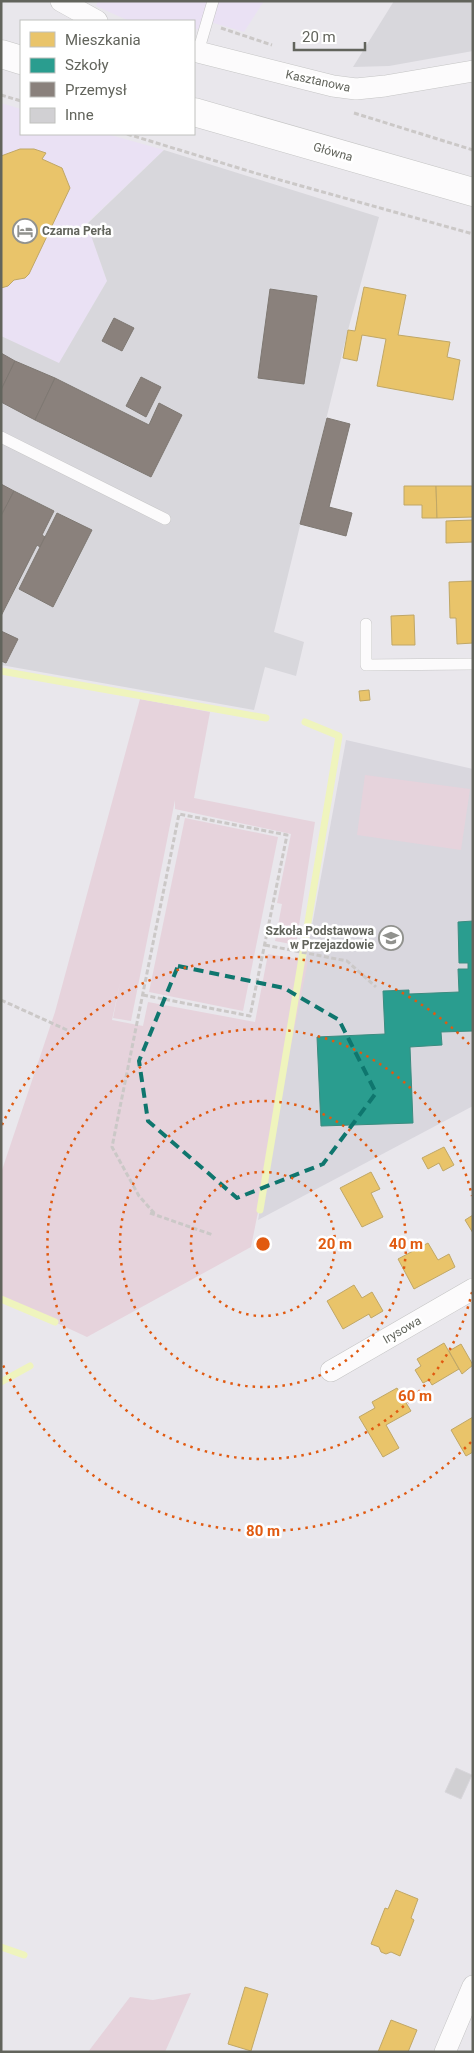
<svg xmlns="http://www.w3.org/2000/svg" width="474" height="2053" viewBox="0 0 474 2053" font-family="Roboto,sans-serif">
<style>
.commercial{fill:#eae1f4}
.industrial{fill:#d8d7dc}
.education{fill:#d9d7de}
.green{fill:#e6d3dc}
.homes{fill:#e9c46a;stroke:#c0a766}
.schools{fill:#2a9d8f;stroke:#3b8c80}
.industry{fill:#8a817c;stroke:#7e7872}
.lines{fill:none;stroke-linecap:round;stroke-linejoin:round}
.stream{stroke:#eff4bd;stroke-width:7}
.building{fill:#d1d0d3;stroke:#d8d6db}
.service-casing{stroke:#c5c5c5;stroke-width:12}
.minor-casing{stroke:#c5c5c5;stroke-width:22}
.secondary-casing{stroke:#c5c5c5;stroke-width:29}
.path{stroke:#cbc8c7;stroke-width:3;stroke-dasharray:5 2.5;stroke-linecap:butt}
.service{stroke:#fcfbfc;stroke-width:11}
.minor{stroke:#fcfbfc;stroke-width:21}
.secondary{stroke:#fcfbfc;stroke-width:28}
.marked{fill:none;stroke:#0f766e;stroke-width:4;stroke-dasharray:10 6;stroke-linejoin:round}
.ring{fill:none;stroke:#e15a10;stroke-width:2.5;stroke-dasharray:2.5 5}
.labels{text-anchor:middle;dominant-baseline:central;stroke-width:5;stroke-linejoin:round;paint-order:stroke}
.street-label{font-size:12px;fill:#62645c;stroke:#fff}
.poi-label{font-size:12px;font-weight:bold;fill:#62645c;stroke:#fff;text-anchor:start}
.centre{fill:#e15a10;stroke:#fff;stroke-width:2.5}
.ring-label{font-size:15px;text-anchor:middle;font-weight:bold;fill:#e15a10;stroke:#fff;stroke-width:5;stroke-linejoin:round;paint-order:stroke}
</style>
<rect width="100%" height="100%" fill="#e9e7ec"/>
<g class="commercial">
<path d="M98,1H264L244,32L207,21L203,30L194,29V21L127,20L96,6Z"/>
<path d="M1,103L21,109V134H107L164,150L87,223L107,281L59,364L1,336Z"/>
</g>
<g class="industrial">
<path d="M394,1H473V51L389,66L353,67Z"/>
<path d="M164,150L379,217L348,330L274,632L304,642L296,676L265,667L254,710L1,665V336L59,363L107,281L87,224Z"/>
</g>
<path class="education" d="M346,740L473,769V1106L258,1220Z"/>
<g class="green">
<path d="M140,699L210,712L194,798L315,822L296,945L275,941L282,904L277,903L291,834L175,809V800L131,1021L113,1018L120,983L112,1020L143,1026L148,1002L255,1022L268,954L308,961L251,1247L87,1337L1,1297V1173L55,1012Z"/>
<path d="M365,775L470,789L461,850L357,835Z"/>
<path d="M185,818L278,837L243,1011L149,992Z"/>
<path d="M191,1993L165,2052H88L130,1997L153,2000Z"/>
</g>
<g class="homes">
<path d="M20,149H34L46,153L42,159L62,168L70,188L29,274L25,278L14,280L8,286L1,288V156Z"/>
<path d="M364,287L406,295L398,335L450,342L447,357L460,360L453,400L377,386L386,339L362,335L357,361L343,358L348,330L355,331Z"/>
<path d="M404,486H436L437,518H422V505H404Z"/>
<path d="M436,486H473V517L437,518Z"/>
<path d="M473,520V542L446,543V521Z"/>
<path d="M473,581V643L457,644L456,618H450L449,582Z"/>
<path d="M414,615L415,645H392L391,616Z"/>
<path d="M369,690L370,700L360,701L359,691Z"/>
<path d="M444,1147L454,1165L443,1171L439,1163L428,1169L422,1158Z"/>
<path d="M371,1172L380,1189L371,1193L383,1217L362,1227L340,1188Z"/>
<path d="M473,1215V1233L465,1220Z"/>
<path d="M428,1243L438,1260L449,1254L455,1267L414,1289L398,1259Z"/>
<path d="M354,1285L362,1298L372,1292L383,1311L371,1318L369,1314L343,1329L327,1301Z"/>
<path d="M444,1343L459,1369L432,1385L429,1380L423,1383L415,1370L421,1366L417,1359Z"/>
<path d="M461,1344L473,1365L462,1374L449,1351Z"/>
<path d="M397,1388L411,1411L386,1425L399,1448L383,1457L359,1417L375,1408L372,1402Z"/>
<path d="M473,1417V1452L466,1456L451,1430Z"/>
<path d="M396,1890L418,1899L411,1918L414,1920L400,1956L391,1952L386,1954L381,1952L379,1947L371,1944L385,1908L388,1909Z"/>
<path d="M245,1987L268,1994L251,2051L228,2044Z"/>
<path d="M391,2020L417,2030L408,2052H378Z"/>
</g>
<path class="schools" d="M473,921V1031L441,1032L442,1045L410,1047L413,1123L321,1126L317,1037L385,1034L383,991L409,990V994L459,992L458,969H468V963H459L458,922Z"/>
<g class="industry">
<path d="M270,289L317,296L304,384L258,378Z"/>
<path d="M114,318L134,328L122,351L102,341Z"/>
<path d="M1,353L15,361L1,390Z"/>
<path d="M15,361L55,378L35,420L1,402V390Z"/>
<path d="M141,377L161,387L146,417L126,406Z"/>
<path d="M55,378L149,425L159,403L182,415L151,477L35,420Z"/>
<path d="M327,418L350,424L329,507L352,513L346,536L300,524Z"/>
<path d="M1,484L14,491L1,516Z"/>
<path d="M14,491L54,511L42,535L45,537L40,547L37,545L1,616V516Z"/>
<path d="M57,513L92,530L53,607L19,589Z"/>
<path d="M1,631L18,639L6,663L1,661Z"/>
</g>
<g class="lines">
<g class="stream">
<path d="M1,671L266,718"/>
<path d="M260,1210L339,736L305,722"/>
<path d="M1,1299L55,1322"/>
<path d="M1,1382L30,1366"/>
<path d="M1,1947L24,1955"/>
</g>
</g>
<path class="building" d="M456,1768L472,1775L461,1799L445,1792Z"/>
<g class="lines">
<defs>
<g id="service">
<path d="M198,52L213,1"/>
<path d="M1,437L165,519"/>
<path d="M366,624V665L473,664"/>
</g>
<g id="minor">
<path d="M61,1L97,21"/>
<path d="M194,51L333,86L356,89L385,86L473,71"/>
<path d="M331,1371L473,1289"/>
<path d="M445,2052L473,1986"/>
</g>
<g id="secondary">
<path d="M1,54L21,60"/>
<path d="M194,112L473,192"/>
</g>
</defs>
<use href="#service" class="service-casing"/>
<use href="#minor" class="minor-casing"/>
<use href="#secondary" class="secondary-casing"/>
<g class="path">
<path d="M221,28L272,45"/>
<path d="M1,95L21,101"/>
<path d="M354,113L473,150"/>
<path d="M127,134L255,173L473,234"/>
<path d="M265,945L347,961L376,987"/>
<path d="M143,995L250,1016L287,835L179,814L112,1147L139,1196L155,1214"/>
<path d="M1,1000L67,1030"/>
<path d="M150,1213L213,1235"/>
</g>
<use href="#service" class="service"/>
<use href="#minor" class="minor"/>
<use href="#secondary" class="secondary"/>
</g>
<path class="marked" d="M178,966L284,988L339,1020L376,1093L323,1164L237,1198L148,1121L139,1061Z"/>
<g class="ring">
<circle cx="263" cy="1244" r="72"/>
<circle cx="263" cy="1244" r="143"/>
<path d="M472 1292A215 215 0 1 1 472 1196"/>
<path d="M471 1442A287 287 0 0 1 2 1363M2 1125A287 287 0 0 1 471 1046"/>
</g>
<defs>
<symbol id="hotel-ring" viewBox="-11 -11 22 22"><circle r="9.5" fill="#fff" stroke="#91928e" stroke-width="1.5"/><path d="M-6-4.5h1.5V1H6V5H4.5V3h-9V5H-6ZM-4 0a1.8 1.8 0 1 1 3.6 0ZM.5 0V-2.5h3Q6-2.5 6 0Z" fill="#91928e"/></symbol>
<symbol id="school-ring" viewBox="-11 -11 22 22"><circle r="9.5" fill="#fff" stroke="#91928e" stroke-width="1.5"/><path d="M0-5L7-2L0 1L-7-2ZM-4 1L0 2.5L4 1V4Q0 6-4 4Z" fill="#91928e"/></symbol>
</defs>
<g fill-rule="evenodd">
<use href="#hotel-ring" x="11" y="217" width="28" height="28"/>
<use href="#school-ring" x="377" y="924" width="28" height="28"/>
</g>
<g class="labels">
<g class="street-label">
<text transform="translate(318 81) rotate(12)">Kasztanowa</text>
<text transform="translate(333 152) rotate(16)">Główna</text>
<text transform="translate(402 1330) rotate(-30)">Irysowa</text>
</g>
<g class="poi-label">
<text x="42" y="231">Czarna Perła</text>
<text x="374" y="931" text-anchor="end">Szkoła Podstawowa<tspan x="374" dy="14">w Przejazdowie</tspan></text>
</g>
</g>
<circle cx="263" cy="1244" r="8" class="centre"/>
<g class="ring-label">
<text x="335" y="1249">20 m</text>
<text x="406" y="1249">40 m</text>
<text x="415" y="1401">60 m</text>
<text x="263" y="1536">80 m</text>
</g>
<rect width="474" height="2053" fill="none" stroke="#62645c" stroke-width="5"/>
<rect x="20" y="20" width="175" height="115" fill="#ffffff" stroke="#c0c1be"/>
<rect x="30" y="32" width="25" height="15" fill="#e9c46a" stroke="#c0c1be"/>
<text x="65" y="45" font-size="15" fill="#62645c">Mieszkania</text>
<rect x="30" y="58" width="25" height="15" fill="#2a9d8f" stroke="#c0c1be"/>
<text x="65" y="70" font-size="15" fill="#62645c">Szkoły</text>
<rect x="30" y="82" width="25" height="15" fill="#8a817c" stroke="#c0c1be"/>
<text x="65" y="95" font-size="15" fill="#62645c">Przemysł</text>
<rect x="30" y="108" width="25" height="15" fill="#d1d0d3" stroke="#c0c1be"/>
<text x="65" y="120" font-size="15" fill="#62645c">Inne</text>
<path d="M294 42v8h71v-8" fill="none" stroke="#62645c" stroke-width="2.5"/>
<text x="302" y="42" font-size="15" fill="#62645c" stroke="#ffffff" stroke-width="4" paint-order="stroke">20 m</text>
</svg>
